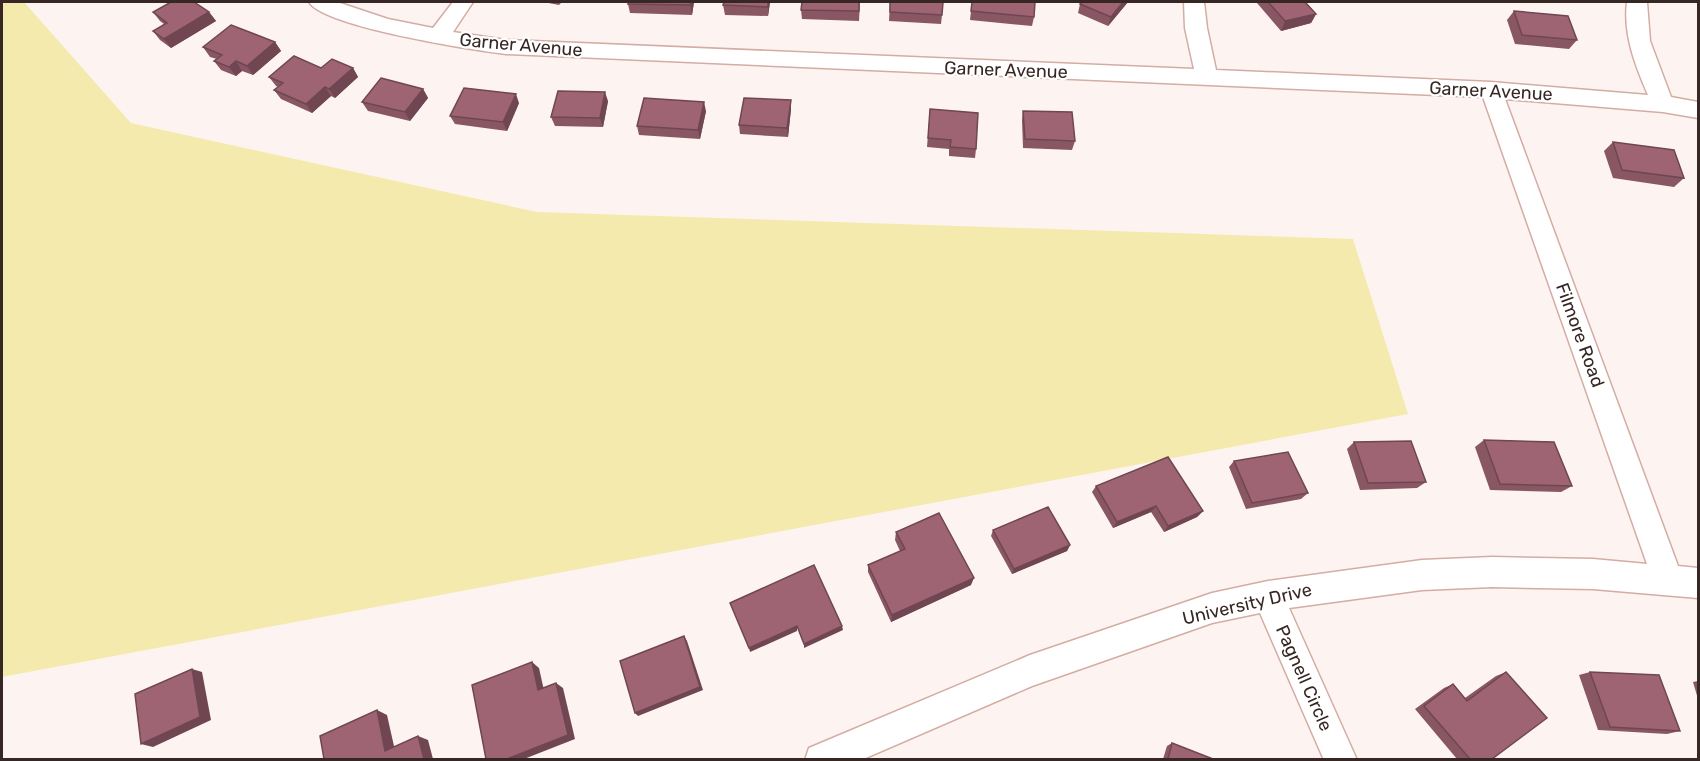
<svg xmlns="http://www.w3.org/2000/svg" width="1700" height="761" viewBox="0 0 1700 761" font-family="Rubik,sans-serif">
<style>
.green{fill:#f4eaae}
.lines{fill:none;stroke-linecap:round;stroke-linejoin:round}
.street-casing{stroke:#d4aca3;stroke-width:3}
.street{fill:#fff;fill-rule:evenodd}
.wall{fill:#895664}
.shaded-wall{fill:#6f4651}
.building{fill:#9f6474;stroke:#6f4651;stroke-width:1.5}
.labels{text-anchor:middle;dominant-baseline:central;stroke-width:4.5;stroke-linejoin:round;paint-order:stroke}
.street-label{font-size:18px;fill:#372724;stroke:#fff}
</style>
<rect width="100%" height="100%" fill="#fdf4f2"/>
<path class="green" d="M2,2H24L131,123L537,212L1353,239L1408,414L2,677Z"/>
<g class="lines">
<defs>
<path id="street" d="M309,2H337L388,19L433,28L453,2H473L453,32L506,40L1194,69L1185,28L1184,2H1204L1207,28L1216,70L1491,82L1648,95C1635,65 1623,34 1627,2H1647L1650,41L1671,97L1698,102V118L1663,112L1505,99L1678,566L1698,568V598L1593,589L1492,587L1422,590L1289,608L1357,760H1324L1260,613L1212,623L1032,686L861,760H805L809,748L1030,655L1212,593L1268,581L1422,560L1492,557L1593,559L1647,564L1483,97L506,54C473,50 324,27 309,2Z"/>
</defs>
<use href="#street" class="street-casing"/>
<use href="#street" class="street"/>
</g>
<g class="wall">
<path d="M543,2H562L559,5Z"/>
<path d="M694,2L692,15L630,13L628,4Z"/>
<path d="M724,2H770L768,16L725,15L723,5Z"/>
<path d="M860,2L859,21L802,19L801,10Z"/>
<path d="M890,2L942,15L941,24L889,21Z"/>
<path d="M972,2L1034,17L1032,26L970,20Z"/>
<path d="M1082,2H1128L1108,26L1078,13L1080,4Z"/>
<path d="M1258,2H1305L1316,14L1311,23L1281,31L1257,3Z"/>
<path d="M1514,11L1577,40L1569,49L1515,44L1507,20Z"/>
<path d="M153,12H209L216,21L171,48L160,40L153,31L164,24L160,21Z"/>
<path d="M275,42L281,51L253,75L242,71L236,76L221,70L214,61L217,59L210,57L203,47Z"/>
<path d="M321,68H353L358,77L335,98L331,96L312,113L281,99L274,90L278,87L276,86L269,77Z"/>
<path d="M423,89L428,98L410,121L368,111L362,102Z"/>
<path d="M791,100V109L788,137L740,134L739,125Z"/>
<path d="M608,101L603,127L555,126L551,117Z"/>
<path d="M519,103L507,131L455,124L450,116Z"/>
<path d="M930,109L976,149L975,158L949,156V149L927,147Z"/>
<path d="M706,111L700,139L639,135L637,126Z"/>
<path d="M1023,111L1075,141L1072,150L1023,148L1022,120Z"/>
<path d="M1613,142L1684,178L1674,187L1613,178L1604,151Z"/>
<path d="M1484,440L1572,486L1561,492L1490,490L1475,447Z"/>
<path d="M1354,442L1426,482L1417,488L1360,490L1347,449Z"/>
<path d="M1234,461L1308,493L1301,499L1246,509L1229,467Z"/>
<path d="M1096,486L1203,511L1197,517L1164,532L1151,512L1113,528L1092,492Z"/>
<path d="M993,530L1070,545L1067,551L1012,574L991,536Z"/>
<path d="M896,532L971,585L891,622L868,572V565L900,551L895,540Z"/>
<path d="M1506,672L1492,759H1457L1415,709L1444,688L1453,684L1465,698L1496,676Z"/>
<path d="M1590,672L1680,731L1667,734L1598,730L1579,675Z"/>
<path d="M1698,681V699L1693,682Z"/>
<path d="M1172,743L1213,759H1163L1167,746Z"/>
</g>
<g class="shaded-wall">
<path d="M691,2H694L692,15L690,5Z"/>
<path d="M768,2H770L768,16Z"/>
<path d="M1123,2H1128L1108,26L1111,17Z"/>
<path d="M209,12L216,21L171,48L164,39Z"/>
<path d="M1316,14L1311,23L1281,31L1285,21Z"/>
<path d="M275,42L281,51L253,75L247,66Z"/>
<path d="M236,61L242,71L236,76L229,67Z"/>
<path d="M353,68L358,77L335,98L329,89Z"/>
<path d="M325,87L331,96L312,113L306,104Z"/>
<path d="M423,89L428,98L410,121L405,112Z"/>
<path d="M605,92L608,101L603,127L600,118Z"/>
<path d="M516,94L519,103L507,131L503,122Z"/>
<path d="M791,100V109L788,137L787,128Z"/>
<path d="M704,102L706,111L700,139L698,130Z"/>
<path d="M1156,506L1151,512L1113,528L1117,522Z"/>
<path d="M1203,511L1197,517L1164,532L1168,526Z"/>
<path d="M1070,545L1067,551L1012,574L1014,569Z"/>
<path d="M974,578L971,585L891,622L892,615Z"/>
<path d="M797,626V631L750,652L749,648Z"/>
<path d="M842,626L843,630L804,648V644Z"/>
<path d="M684,636L687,641L703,690L638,716L635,713Z"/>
<path d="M532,662L539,668L545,695L538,690Z"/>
<path d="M192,669L202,672L211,720L153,747L141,744Z"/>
<path d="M556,683L563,688L575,739L524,759H507Z"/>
<path d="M377,710L387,715L396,755L385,751Z"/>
<path d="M418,736L428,740L433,759H424Z"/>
</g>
<g class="building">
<path d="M171,2H194L209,12L164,39L153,31L167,23L153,12Z"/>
<path d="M629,2H691L690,5L628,4Z"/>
<path d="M724,2H768V7L723,5Z"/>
<path d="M802,2H859V11L801,10Z"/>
<path d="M890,2H943L942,15L890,12Z"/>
<path d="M972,2H1035L1034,17L971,11Z"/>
<path d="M1082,2H1123L1111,17L1080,4Z"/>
<path d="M1268,2H1305L1316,14L1285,21Z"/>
<path d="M1514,11L1568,16L1577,40L1522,35Z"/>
<path d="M231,25L275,42L247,66L236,61L229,67L214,61L222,55L203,47Z"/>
<path d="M294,56L321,68L332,59L353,68L329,89L325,87L306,104L274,90L283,83L269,77Z"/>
<path d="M381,78L423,89L405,112L362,102Z"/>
<path d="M464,88L516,94L503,122L450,116Z"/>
<path d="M558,91L605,92L600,118L551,117Z"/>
<path d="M644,98L704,102L698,130L637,126Z"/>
<path d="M744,98L791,100L787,128L739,125Z"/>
<path d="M930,109L978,113L976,149L950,147L951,140L928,138Z"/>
<path d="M1023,111L1072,112L1075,141L1025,139Z"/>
<path d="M1613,142L1674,150L1684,178L1622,170Z"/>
<path d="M1484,440L1554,442L1572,486L1500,484Z"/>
<path d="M1411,441L1426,482L1368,483L1354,442Z"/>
<path d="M1288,452L1308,493L1252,503L1234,461Z"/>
<path d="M1168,457L1203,511L1168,526L1156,506L1117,522L1096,486Z"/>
<path d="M1048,507L1070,545L1014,569L993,530Z"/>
<path d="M939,513L974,578L892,615L868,565L905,549L896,532Z"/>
<path d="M814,565L842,626L804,644L797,626L749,648L730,603Z"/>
<path d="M684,636L700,687L635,713L620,661Z"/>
<path d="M532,662L538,690L556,683L568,735L507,759H486L472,685Z"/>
<path d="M192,669L200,717L141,744L135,694Z"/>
<path d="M1506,672L1547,718L1492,759H1470L1424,706L1453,684L1467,701Z"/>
<path d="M1590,672L1659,675L1680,731L1610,727Z"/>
<path d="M377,710L385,751L418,736L424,759H324L320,736Z"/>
<path d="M1172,743L1213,759H1168Z"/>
</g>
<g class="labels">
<g class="street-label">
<text transform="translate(521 45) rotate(5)">Garner Avenue</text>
<text transform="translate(1006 70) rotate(2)">Garner Avenue</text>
<text transform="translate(1491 91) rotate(3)">Garner Avenue</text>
<text transform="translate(1580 335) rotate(70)">Filmore Road</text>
<text transform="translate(1247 604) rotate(-13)">University Drive</text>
<text transform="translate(1304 678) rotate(66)">Pagnell Circle</text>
</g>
</g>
<rect width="1700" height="761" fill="none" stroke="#372724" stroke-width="6"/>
</svg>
